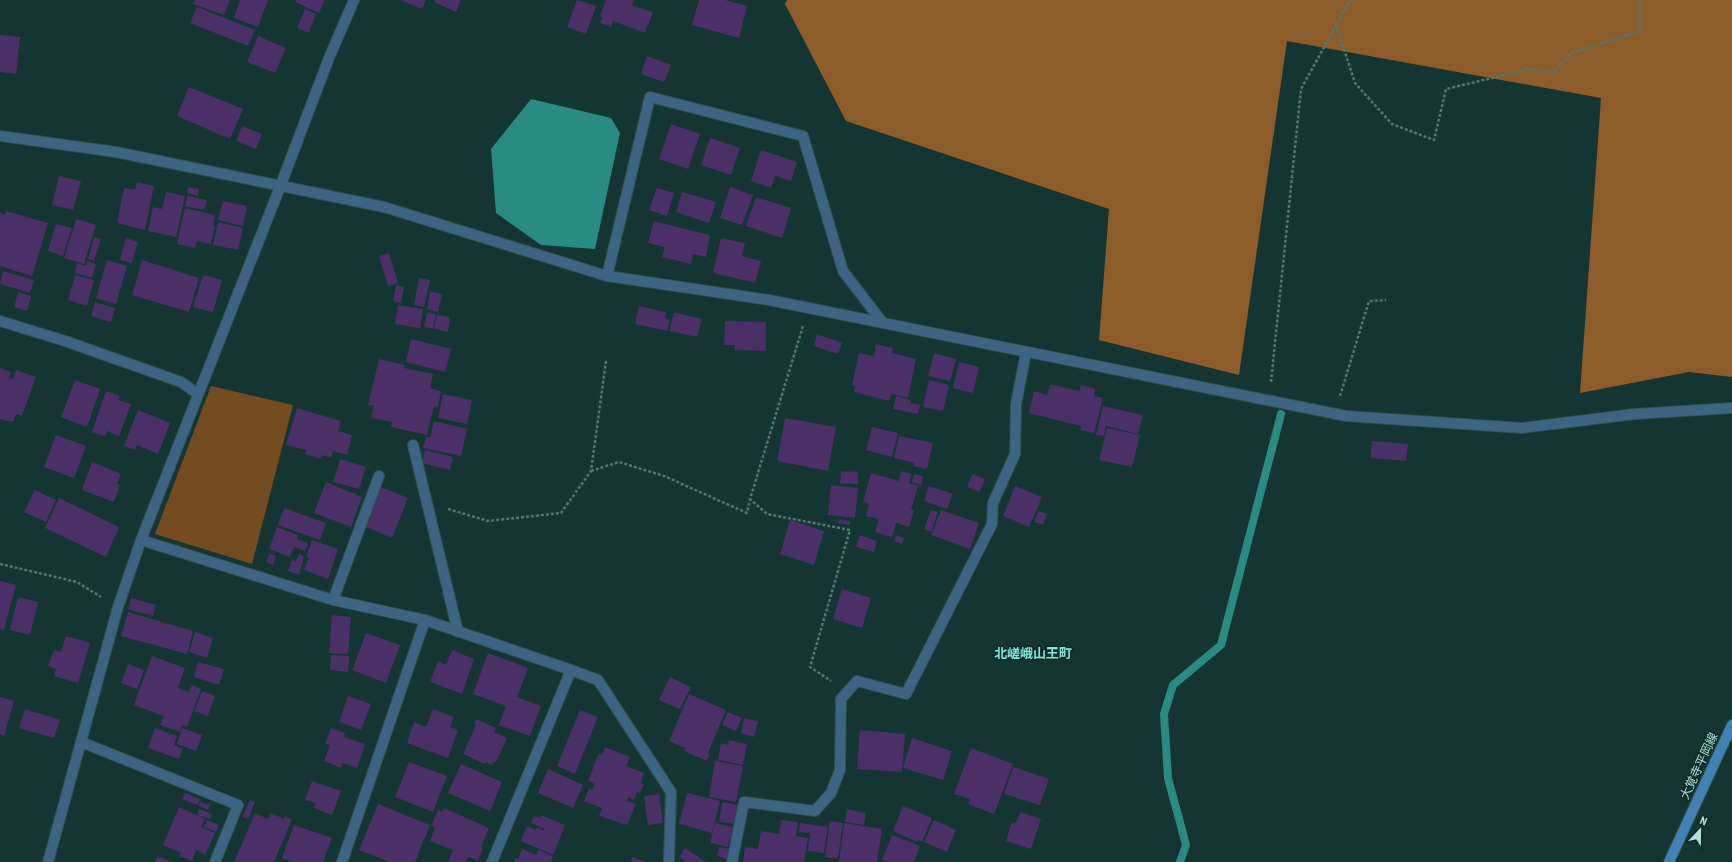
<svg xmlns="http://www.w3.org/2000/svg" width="1732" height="862" viewBox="0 0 1732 862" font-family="'Roboto Condensed','Noto Sans JP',sans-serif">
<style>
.green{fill:#754c1f}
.forest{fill:#8c5d2b}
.water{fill:#298b81}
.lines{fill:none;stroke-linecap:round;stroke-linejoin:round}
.stream{stroke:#298b81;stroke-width:8}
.building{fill:#4b2f67}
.lane-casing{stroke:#2e514c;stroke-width:12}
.street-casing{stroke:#2e514c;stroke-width:12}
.secondary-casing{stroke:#2e514c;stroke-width:12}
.path{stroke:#527873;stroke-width:2.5;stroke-dasharray:3 2;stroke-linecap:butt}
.lane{stroke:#3e6484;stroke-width:10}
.street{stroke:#3e6484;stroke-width:10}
.secondary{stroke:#4281b4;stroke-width:10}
.labels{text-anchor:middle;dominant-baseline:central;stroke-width:3;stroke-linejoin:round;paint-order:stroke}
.street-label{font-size:12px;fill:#b4e2db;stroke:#092b27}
.neighbourhood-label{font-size:13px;font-weight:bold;fill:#82e7da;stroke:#092b27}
</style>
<rect width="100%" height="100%" fill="#143531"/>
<path class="green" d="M211,386L293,405L252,564L155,534Z"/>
<path class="forest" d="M787,0H1732V377L1689,372L1580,393L1601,98L1287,41L1239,375L1099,340L1109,209L846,121L785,4Z"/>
<path class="water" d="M531,99L611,118L620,133L595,249L541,245L496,213L491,149Z"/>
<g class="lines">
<path class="stream" d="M1180,862L1186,845L1168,778L1164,714L1173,685L1221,645L1281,414"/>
</g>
<g class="building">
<path d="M195,0H230L224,15L193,4Z"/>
<path d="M240,0H268L258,27L234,18Z"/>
<path d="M296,0H325L319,13L295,2Z"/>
<path d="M400,0H426L422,9Z"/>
<path d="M435,0H461L456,12L434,2Z"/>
<path d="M577,0L596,6L586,34L567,27Z"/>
<path d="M606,0H634L632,5L653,12L645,33L613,21L611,27L600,23L602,17L600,16Z"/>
<path d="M699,0H725L747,6L739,38L692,25Z"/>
<path d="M197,7L255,30L248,46L190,23Z"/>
<path d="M305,9L316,14L309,33L297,28Z"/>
<path d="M0,35L20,37L16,74L0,72Z"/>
<path d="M258,36L286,48L275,73L247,62Z"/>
<path d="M647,56L671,65L664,82L641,74Z"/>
<path d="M189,87L243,109L230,139L177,116Z"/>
<path d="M671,124L700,134L688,169L659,159Z"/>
<path d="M242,126L262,134L256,149L236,141Z"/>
<path d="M710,138L740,148L731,175L701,165Z"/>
<path d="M761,150L797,162L791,181L775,176L771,188L751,181Z"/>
<path d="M59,176L81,181L73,210L52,205Z"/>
<path d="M137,182L154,186L145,230L117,223L124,188L135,190Z"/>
<path d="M188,187L199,189L198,196L187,193Z"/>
<path d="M730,187L753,195L742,225L720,218Z"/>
<path d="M657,188L674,193L667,216L649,210Z"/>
<path d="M166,192L185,196L176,237L148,231L153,207L162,209Z"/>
<path d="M682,192L716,202L709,223L676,212Z"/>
<path d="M187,196L207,200L204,210L185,206Z"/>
<path d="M756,197L791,208L782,238L746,226Z"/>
<path d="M223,201L247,206L243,226L218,220Z"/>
<path d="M185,208L215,215L213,225L215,226L211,244L197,241L195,248L177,244Z"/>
<path d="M6,211L48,223L32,276L0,266V213L5,215Z"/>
<path d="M76,219L96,225L84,264L64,258Z"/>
<path d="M654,221L710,235L706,257L693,254L691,264L662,257L665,247L648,243Z"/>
<path d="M218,222L243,228L238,250L213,245Z"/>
<path d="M56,224L72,228L63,256L48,251Z"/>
<path d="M94,237L101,239L94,261L88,259Z"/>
<path d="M126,238L138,242L132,263L120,260Z"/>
<path d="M721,238L745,243L742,256L761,261L755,283L713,273Z"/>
<path d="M389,253L398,283L388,286L379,256Z"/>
<path d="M107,260L127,266L116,304L96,298Z"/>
<path d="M142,260L199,278L189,312L132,295Z"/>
<path d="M87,261L96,264L92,278L75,273L77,263L86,266Z"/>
<path d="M3,271L34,280L30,293L0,284Z"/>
<path d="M75,275L94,280L87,306L68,300Z"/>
<path d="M203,275L222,280L213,312L193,307Z"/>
<path d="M419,278L430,280L424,307L414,305Z"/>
<path d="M396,285L404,287L401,303L393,301Z"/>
<path d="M430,291L442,294L438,312L427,309Z"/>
<path d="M18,292L31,296L27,311L14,307Z"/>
<path d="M95,302L115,308L111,322L91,316Z"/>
<path d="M398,305L423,309L420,328L395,324Z"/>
<path d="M639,306L666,312L665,318L670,320L667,331L635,324Z"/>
<path d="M674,312L702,319L697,337L669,331Z"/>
<path d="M427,313L436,314L433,329L424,327Z"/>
<path d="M437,315L450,317L448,332L434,329Z"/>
<path d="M725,321L766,322V351L735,350V345H724Z"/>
<path d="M817,334L842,343L838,354L814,346Z"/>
<path d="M411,339L451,349L445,372L406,362Z"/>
<path d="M876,344L893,348L892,353L916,359L908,398L891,394L889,401L854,392L855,386L852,385L859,353L874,356Z"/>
<path d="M934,353L956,359L950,381L928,376Z"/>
<path d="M379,359L405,365L404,368L433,374L430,388L441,391L438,407L434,406L427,435L391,427L392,422L371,418L374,406L368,405Z"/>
<path d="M959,362L979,367L973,393L953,388Z"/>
<path d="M0,368L11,372L9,378L13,379L16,370L36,377L22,416L16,414L13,422L0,419Z"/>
<path d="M75,380L100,389L87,427L61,417Z"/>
<path d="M929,380L949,385L943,411L923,407Z"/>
<path d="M1050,384L1079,391L1081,385L1095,389L1094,396L1103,398L1094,433L1080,430L1081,426L1029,413L1034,391L1047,395Z"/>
<path d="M106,391L120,396L118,400L131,404L119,436L107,431L105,436L92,432Z"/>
<path d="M443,394L472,400L467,424L438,418Z"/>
<path d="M896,396L911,400L910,403L920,405L918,414L893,409Z"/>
<path d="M1103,406L1143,415L1138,434L1106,426L1104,436L1096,435Z"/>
<path d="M297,408L341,421L338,431L352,435L347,455L333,451L331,458L322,455L321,459L305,454L306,450L286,445Z"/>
<path d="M138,410L170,423L158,454L137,445L135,450L124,446Z"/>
<path d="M785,418L836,427L828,471L777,461Z"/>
<path d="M434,421L467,429L461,456L423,448L426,437L430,438Z"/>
<path d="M872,427L898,433L892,457L866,450Z"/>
<path d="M1107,428L1140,435L1132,467L1099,460Z"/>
<path d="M56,435L86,446L74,478L44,467Z"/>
<path d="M899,436L933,443L927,469L913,466L914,463L894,458Z"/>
<path d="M1372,441L1408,444L1406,461L1371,458Z"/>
<path d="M425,450L453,457L450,470L422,463Z"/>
<path d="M340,459L366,467L359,489L333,482Z"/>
<path d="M92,462L121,474L117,484L120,485L114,502L82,490Z"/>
<path d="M841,471L858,472V484L840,483Z"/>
<path d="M901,471L912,474L909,483L918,486L911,510H914L909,527L896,523L892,537L875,532L879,519L866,516L869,504L863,502L871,473L899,481Z"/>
<path d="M914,474L923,476L921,485L912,482Z"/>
<path d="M972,474L985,479L980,492L967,487Z"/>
<path d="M326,482L362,497L351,527L314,513Z"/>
<path d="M831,485L858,488L855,518L828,515Z"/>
<path d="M929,486L953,494L947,509L924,501Z"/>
<path d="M1015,486L1042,497L1029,527L1003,516Z"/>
<path d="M381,487L408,498L392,538L364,526Z"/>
<path d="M35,490L56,500L46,522L24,512Z"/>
<path d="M59,498L119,527L106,557L45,528Z"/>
<path d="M284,508L326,523L320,540L278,525Z"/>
<path d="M931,510L938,512L931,532L924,529Z"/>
<path d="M941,510L979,523L970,549L931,535Z"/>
<path d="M1039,511L1047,514L1043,525L1034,522Z"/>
<path d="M839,519L850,521V525L838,523Z"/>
<path d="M790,520L824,531L814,565L780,554Z"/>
<path d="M277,527L298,535L297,539L308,543L305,551L294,547L290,557L269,549Z"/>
<path d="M860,535L877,541L874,552L856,547Z"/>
<path d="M896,535L904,538L902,544L894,541Z"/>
<path d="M312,540L338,549L328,579L304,570L309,557H306Z"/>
<path d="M269,554L276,556L273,565L266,562Z"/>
<path d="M299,554L304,556L299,575L288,571L292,560L296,561Z"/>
<path d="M0,581L16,585L4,630L0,629Z"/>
<path d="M842,589L871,598L862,628L833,619Z"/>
<path d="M18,597L38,602L30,635L10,630Z"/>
<path d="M131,598L156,605L153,616L128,609Z"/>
<path d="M128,612L193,631L187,654L121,636Z"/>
<path d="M332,615L351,617L348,654L329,653Z"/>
<path d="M195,632L213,638L207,658L189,652Z"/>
<path d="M366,633L400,645L386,683L352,670Z"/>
<path d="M66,636L90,643L78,683L54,676L56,669L48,666L54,650L61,652Z"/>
<path d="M452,650L474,659L462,694L430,682L438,661L446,665Z"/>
<path d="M488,653L528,668L517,697L541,706L530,736L499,725L506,706L473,694Z"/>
<path d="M331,655L349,656L348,672L330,670Z"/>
<path d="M152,656L185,668L178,688L189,692L192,685L201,689L187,727L182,725L180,732L160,725L164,716L134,705Z"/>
<path d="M198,662L224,669L219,685L194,677Z"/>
<path d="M128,664L144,670L137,689L121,683Z"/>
<path d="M670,677L691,687L680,709L659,700Z"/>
<path d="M202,691L215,696L208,716L194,711Z"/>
<path d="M689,694L726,710L708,753H710L707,761L684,751L685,748L669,741Z"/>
<path d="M348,696L371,704L361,730L339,722Z"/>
<path d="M0,697L14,701L4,736L0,734Z"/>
<path d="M25,709L60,720L54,738L19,728Z"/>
<path d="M433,709L454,717L450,727L458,730L448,758L407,743L414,722L426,727Z"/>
<path d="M580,710L598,717L575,774L557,766Z"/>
<path d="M728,712L742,718L736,731L722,725Z"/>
<path d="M744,718L758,721L754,737L741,733Z"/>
<path d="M476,719L496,728L494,732L507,738L496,762L494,761L492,765L486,762L485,764L463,754L476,725L474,724Z"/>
<path d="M155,728L177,736L174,745L183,749L179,759L148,748Z"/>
<path d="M182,728L202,735L196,751L177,744Z"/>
<path d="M331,728L345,733L344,737L365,744L357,768L343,763L341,768L324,761L330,745L325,744Z"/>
<path d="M860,730L905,734L902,772L857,769Z"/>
<path d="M912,738L952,751L943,780L903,768Z"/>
<path d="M729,740L747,744L743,765L718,760L721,743L728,745Z"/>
<path d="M605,747L630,757L626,766L644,773L641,783L644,784L640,793L637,792L634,800L628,797L627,801L636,804L627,825L599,816L602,808L584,801L589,788L592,790L595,784L588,781L599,753L602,755Z"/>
<path d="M971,748L1013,764L994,814L968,804L970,799L954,794Z"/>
<path d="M715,761L743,766L736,802L709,797Z"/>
<path d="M409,762L447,776L433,812L395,797Z"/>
<path d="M461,764L502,782L490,811L448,793Z"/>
<path d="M1013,767L1049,779L1040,805L1004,794Z"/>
<path d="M548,769L583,785L573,808L538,793Z"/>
<path d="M312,781L341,791L332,815L314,808L316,803L305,800Z"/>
<path d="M185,793L200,799L198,805L182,799Z"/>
<path d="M687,793L720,801L712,833L679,824Z"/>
<path d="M659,794L663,823L648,825L644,796Z"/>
<path d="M250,800L255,802L248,819L242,817Z"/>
<path d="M200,802L210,805L208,810L199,806Z"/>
<path d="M722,802L738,805L734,824L719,822Z"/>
<path d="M378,804L430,825L415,862H390L359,850Z"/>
<path d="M903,806L932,818L922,842L918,840L917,842L893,831Z"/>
<path d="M179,807L205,819L201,827L215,833L205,855L196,850L192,861L179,856L181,853L163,845Z"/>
<path d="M444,808L489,828L481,847L483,848L478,861L468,857L466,862H448L453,850L430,841L435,827L431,826L438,810L442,812Z"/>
<path d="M199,809L212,814L210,819L197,815Z"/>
<path d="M847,809L866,813L864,825L845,822Z"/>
<path d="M1020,812L1041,819L1031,849L1006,841L1012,822L1016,823Z"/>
<path d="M255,813L268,819L271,813L284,819L285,816L292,819L274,862H234Z"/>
<path d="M541,815L565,825L553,855L521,841L527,826L536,830L537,827L544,831L545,829L531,823L534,816L540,818Z"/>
<path d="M207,820L219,825L216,832L204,827Z"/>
<path d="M781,820L798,822L796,836L808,838L804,862H743L745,847L758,849L761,831L779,834Z"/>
<path d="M934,820L956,830L947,852L924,842Z"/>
<path d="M830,821L843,823L838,858L825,857Z"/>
<path d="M715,823L733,827L728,847L710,843Z"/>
<path d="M800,823L828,827L824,853L808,851L810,833L799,832Z"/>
<path d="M844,823L882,829L877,862H839Z"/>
<path d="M294,825L332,838L323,862H292L282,858Z"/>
<path d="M892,835L920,846L914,862H887L882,860Z"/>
<path d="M719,847L730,849L727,859L717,856Z"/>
<path d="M685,848L706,862H684L685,861L679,857Z"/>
<path d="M522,849L536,855L538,850L553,856L551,862H514L515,858L518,859Z"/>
<path d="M157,856L170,861L169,862H155Z"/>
<path d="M632,857L647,862H631Z"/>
</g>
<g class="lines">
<defs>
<g id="lane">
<path d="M413,445L458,632"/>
<path d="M333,600L379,476"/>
<path d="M732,862L744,802L815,811L831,793L840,770L841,699L857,681L906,694L992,524L993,503L1015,454L1016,404L1026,352"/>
</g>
<g id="street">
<path d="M0,136L116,152L384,207L607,276L769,300L1346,416L1522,428L1635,414L1732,408"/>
<path d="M607,276L650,97L803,136L843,271L883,323"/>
<path d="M0,321L65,341L181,382L198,394"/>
<path d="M141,540L333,600L425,620L571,670L598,680L671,792L669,862"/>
<path d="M81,742L238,805L215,862"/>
<path d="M48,862L118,607L141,540L280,187L329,58L354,0"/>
<path d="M342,862L425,620"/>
<path d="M492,862L571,670"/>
</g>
<path id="secondary" d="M1669,862L1732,725"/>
</defs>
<use href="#lane" class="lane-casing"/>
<use href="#street" class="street-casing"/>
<use href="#secondary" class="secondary-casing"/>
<g class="path">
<path d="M1336,25L1355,83L1392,124L1434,140L1446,89L1530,69L1554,72L1571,53L1640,31V0"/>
<path d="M803,326L750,499L767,514L850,530L810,667L831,681"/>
<path d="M1271,382L1301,89L1350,0"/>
<path d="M1340,396L1369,301L1386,300"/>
<path d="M591,471L619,462L664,476L747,513L750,499"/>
<path d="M448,509L488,521L561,513L591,471L606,361"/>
<path d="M0,564L77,582L101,597"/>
</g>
<use href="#lane" class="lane"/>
<use href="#street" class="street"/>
<use href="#secondary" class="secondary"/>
</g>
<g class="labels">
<g class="street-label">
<text transform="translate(1699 766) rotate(-65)">大覚寺平岡線</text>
</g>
<g class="neighbourhood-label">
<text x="1033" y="653">北嵯峨山王町</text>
</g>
</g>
<g transform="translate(1700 830) rotate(22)" stroke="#092b27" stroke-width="3" paint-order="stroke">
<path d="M0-3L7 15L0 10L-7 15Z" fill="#b4e2db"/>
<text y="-6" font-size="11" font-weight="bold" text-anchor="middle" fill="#b4e2db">N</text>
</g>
</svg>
